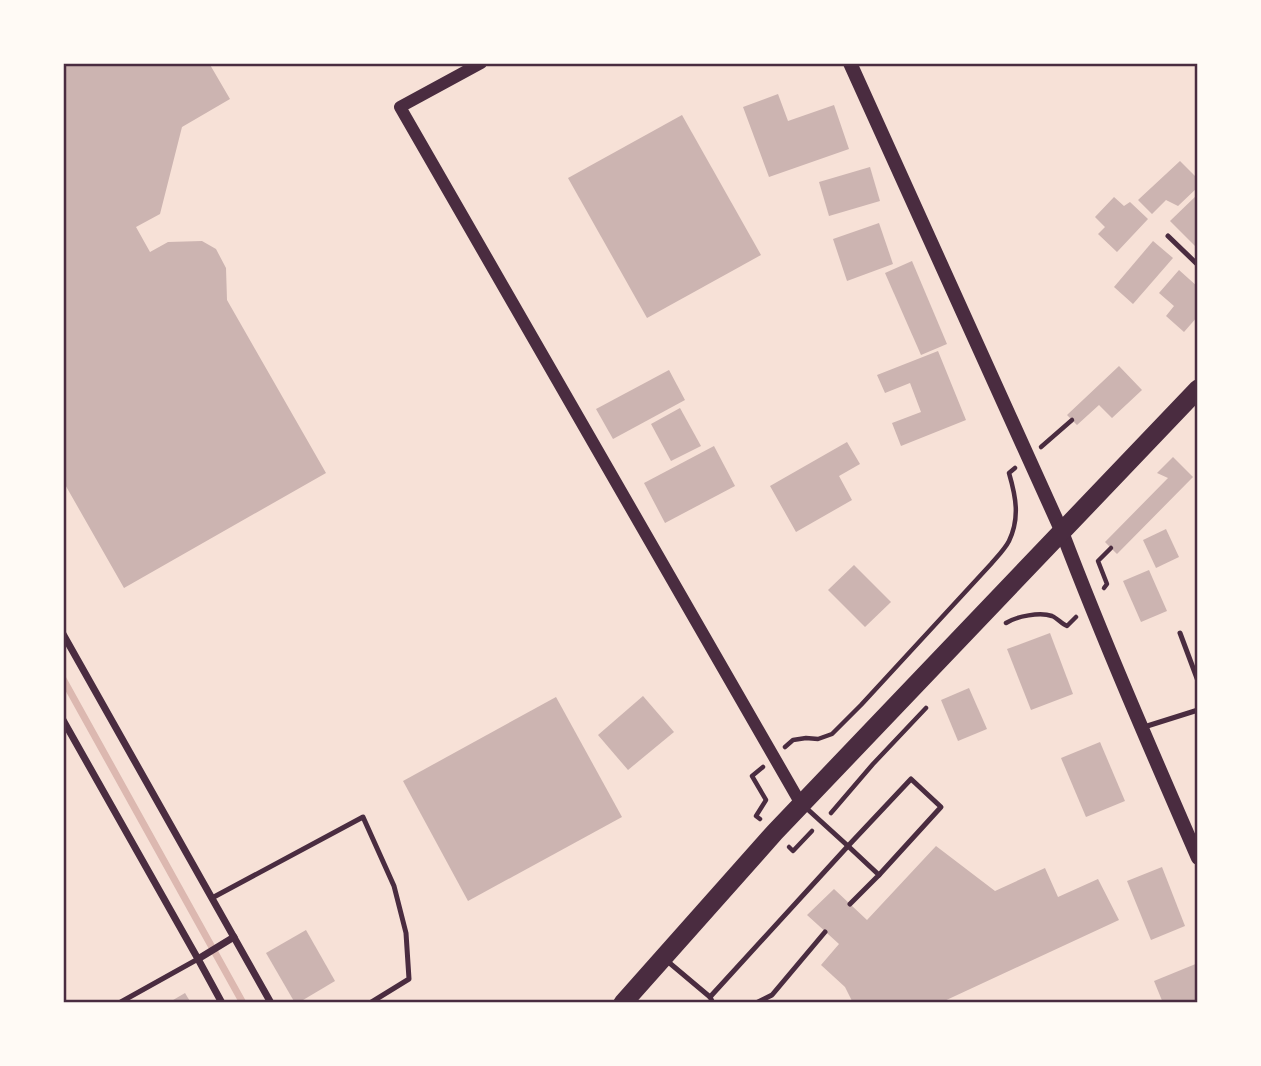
<svg xmlns="http://www.w3.org/2000/svg" width="1261" height="1066" viewBox="0 0 1261 1066" font-family="'Archivo Narrow',sans-serif">
<style>
.lines{fill:none;stroke-linecap:round;stroke-linejoin:round}
.stream{stroke:#dcb8b0;stroke-width:7}
.building{fill:#ccb4b1}
.path{stroke:#4a2c40;stroke-width:4.5}
.service{stroke:#4a2c40;stroke-width:5}
.minor{stroke:#4a2c40;stroke-width:7}
.tertiary{stroke:#4a2c40;stroke-width:12}
.secondary{stroke:#4a2c40;stroke-width:14}
.trunk{stroke:#4a2c40;stroke-width:19}
.neatline{fill:none;stroke:#4a2c40;stroke-width:2.5}
</style>
<rect width="100%" height="100%" fill="#f7e1d7"/>
<g class="lines">
<path class="stream" d="M63,679L243,1003"/>
</g>
<g class="building">
<path d="M63,63H209L230,99L182,127L160,214L136,227L150,252L168,242L202,241L216,249L226,268L227,300L326,473L124,588L63,481Z"/>
<path d="M778,94L788,121L834,105L849,149L769,177L743,107Z"/>
<path d="M682,115L761,255L647,318L568,178Z"/>
<path d="M1180,161L1198,179V187L1178,206L1166,200L1152,214L1138,200Z"/>
<path d="M870,167L880,201L829,216L819,182Z"/>
<path d="M1198,194V244L1195,246L1170,221Z"/>
<path d="M1114,197L1124,206L1130,202L1148,219L1117,252L1098,234L1105,227L1095,217Z"/>
<path d="M879,223L893,264L847,281L833,239Z"/>
<path d="M1153,241L1173,258L1133,304L1114,287Z"/>
<path d="M912,261L947,344L921,355L885,273Z"/>
<path d="M1179,270L1198,287V316L1184,332L1166,316L1174,306L1159,293Z"/>
<path d="M938,351L966,420L901,446L892,423L921,412L910,383L885,393L877,375Z"/>
<path d="M1119,366L1142,390L1112,418L1099,405L1077,425L1067,415Z"/>
<path d="M669,370L685,400L613,439L596,409Z"/>
<path d="M680,408L701,446L671,461L651,424Z"/>
<path d="M847,442L860,464L839,476L852,500L796,532L770,486Z"/>
<path d="M714,446L735,486L665,523L644,483Z"/>
<path d="M1173,457L1193,477L1117,554L1105,542L1168,478L1157,473Z"/>
<path d="M1166,529L1179,557L1156,568L1143,540Z"/>
<path d="M854,565L891,602L865,627L828,590Z"/>
<path d="M1149,570L1167,611L1141,622L1123,581Z"/>
<path d="M1050,633L1073,694L1031,710L1007,649Z"/>
<path d="M969,688L987,729L958,741L941,700Z"/>
<path d="M643,696L674,732L628,770L598,735Z"/>
<path d="M556,697L622,817L468,901L403,781Z"/>
<path d="M1100,742L1125,801L1086,817L1061,758Z"/>
<path d="M936,846L995,891L1045,868L1058,897L1098,879L1119,920L940,1003H853L845,987L821,965L839,944L807,915L834,889L867,920Z"/>
<path d="M1162,867L1185,926L1151,940L1127,881Z"/>
<path d="M306,930L335,981L298,1003H295L266,953Z"/>
<path d="M1198,963V1003H1163L1154,981Z"/>
<path d="M185,993L191,1003H168Z"/>
</g>
<g class="lines">
<g class="path">
<path d="M1041,447L1072,420"/>
<path d="M1104,588L1107,584L1098,561L1111,548"/>
<path d="M1006,623C1017,616 1040,612 1052,616C1057,618 1062,624 1067,626L1076,617"/>
<path d="M785,747L793,740L806,738L818,739L832,734L861,705L991,564C997,557 1005,549 1009,541C1020,518 1016,497 1009,473L1015,468"/>
<path d="M831,813L873,764L926,708"/>
<path d="M760,819L756,816L766,800L752,776L763,767"/>
<path d="M789,847L793,851L812,831"/>
</g>
<g class="service">
<path d="M1168,236L1198,265"/>
<path d="M1180,633L1198,681"/>
<path d="M1144,727L1198,710"/>
<path d="M804,806L848,846L911,779L941,807L879,875"/>
<path d="M212,898L363,817L394,886L406,933L409,979L370,1003"/>
<path d="M666,960L710,997L713,1003"/>
<path d="M710,997L848,846L879,875L850,904"/>
<path d="M119,1003L198,959"/>
<path d="M756,1003L772,995L825,932"/>
</g>
<g class="minor">
<path d="M63,634L271,1003"/>
<path d="M63,720L198,959"/>
<path d="M222,1003L198,959L234,937"/>
</g>
<path class="tertiary" d="M481,63L400,107L801,804"/>
<path class="secondary" d="M850,63L1062,532C1104,642 1151,750 1198,858"/>
<path class="trunk" d="M623,1003L775,832L1198,389"/>
</g>
<rect width="1261" height="1066" fill="none" stroke="#fffaf5" stroke-width="130"/>
<rect x="65" y="65" width="1131" height="936" class="neatline"/>
</svg>
